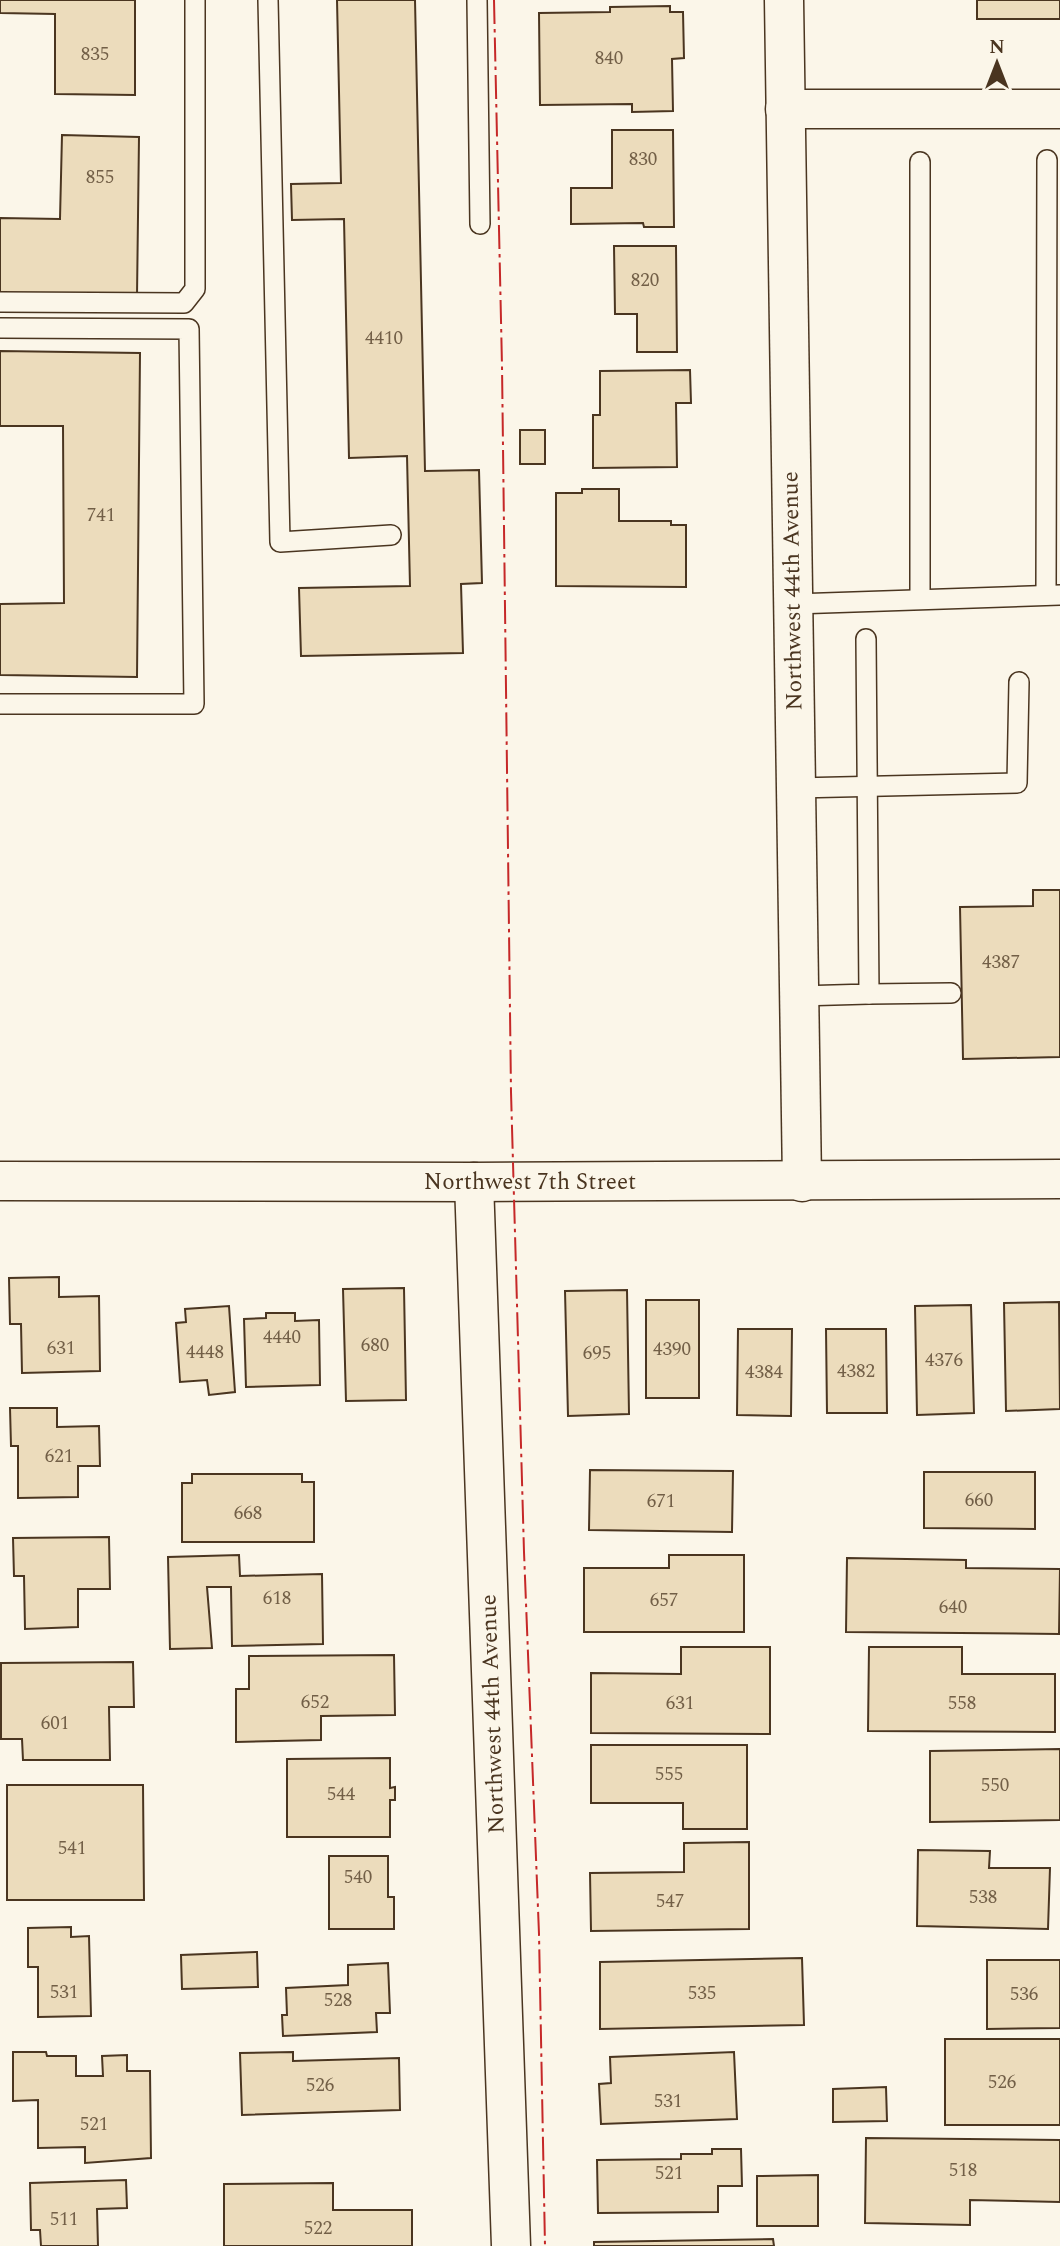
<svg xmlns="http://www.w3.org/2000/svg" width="1060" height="2246" viewBox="0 0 1060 2246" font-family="Spectral,serif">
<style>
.building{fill:#ecdcbc;stroke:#4a3520;stroke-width:2}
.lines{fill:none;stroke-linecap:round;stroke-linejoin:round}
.service-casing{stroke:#4a3520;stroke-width:22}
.minor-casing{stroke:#4a3520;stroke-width:41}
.tertiary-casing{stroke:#4a3520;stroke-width:41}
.secondary-casing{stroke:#4a3520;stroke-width:41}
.service{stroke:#fbf6e9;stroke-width:19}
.minor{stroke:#fbf6e9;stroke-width:38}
.tertiary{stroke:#fbf6e9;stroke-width:38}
.secondary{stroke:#fbf6e9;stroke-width:38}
.power{stroke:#c62828;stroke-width:2;stroke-dasharray:24 5 3.5 5;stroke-linecap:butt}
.labels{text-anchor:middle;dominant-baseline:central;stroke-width:5;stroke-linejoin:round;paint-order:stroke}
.number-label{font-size:19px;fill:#725f47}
.street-label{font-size:23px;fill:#4a3520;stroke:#fbf6e9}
</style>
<rect width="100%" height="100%" fill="#fbf6e9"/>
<g class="building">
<path d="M0,0H135V95L55,94V14L0,13Z"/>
<path d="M337,0H415L425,471L479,470L482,583L461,584L463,653L301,656L299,588L410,586L407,456L349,458L344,219L292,220L291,184L341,183Z"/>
<rect x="977" y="0" width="83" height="19"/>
<path d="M670,6V12H683L684,58L672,59L673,111L632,112V104L540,105L539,13L610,12V7Z"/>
<path d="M612,130H673L674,227H644L643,223L571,224V188H612Z"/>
<path d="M62,135L139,137L137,296L0,294V218L60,219Z"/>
<path d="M614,246H676L677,352H637V314H615Z"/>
<path d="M0,351L140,353L137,677L0,675V604L64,603L63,426H0Z"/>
<path d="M690,370L691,403H676L677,467L593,468V415H600V371Z"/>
<rect x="520" y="430" width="25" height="34"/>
<path d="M582,489H619V521H671V525H686V587L556,586V493H582Z"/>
<path d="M1033,890H1060V1057L963,1059L960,907L1033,906Z"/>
<path d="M59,1277V1297L99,1296L100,1371L22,1373L21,1324H10L9,1278Z"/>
<path d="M404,1288L406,1400L346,1401L343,1289Z"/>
<path d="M627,1290L629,1414L568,1416L565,1291Z"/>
<rect x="646" y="1300" width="53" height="98"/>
<path d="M1059,1302L1060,1409L1006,1411L1004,1303Z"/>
<path d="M971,1305L974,1413L917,1415L915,1306Z"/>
<path d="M229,1306L235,1392L209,1395L207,1380L180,1382L176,1323L186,1322L185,1309Z"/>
<path d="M266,1313H295V1321L319,1320L320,1385L246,1387L244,1319L266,1318Z"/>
<path d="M738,1329H792L791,1416L737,1415Z"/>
<path d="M826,1329H886L887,1413H827Z"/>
<path d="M10,1408H57V1427L99,1426L100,1466H78V1497L18,1498V1446H11Z"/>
<path d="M590,1470L733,1471L732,1532L589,1530Z"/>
<path d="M924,1472H1035V1529L924,1528Z"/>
<path d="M192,1474H302V1482H314V1542H182V1483H192Z"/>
<path d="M109,1537L110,1589H78V1627L25,1629L24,1576H14L13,1538Z"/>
<path d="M239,1555L240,1576L322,1574L323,1644L232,1646L231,1587H207L212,1648L170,1649L168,1557Z"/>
<path d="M669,1555H744V1632H584V1568H669Z"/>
<path d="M847,1558L966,1560V1568L1060,1569L1059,1634L846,1632Z"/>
<path d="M681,1647H770V1734L591,1733V1673L681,1674Z"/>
<path d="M869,1647H962V1674H1055V1732L868,1731Z"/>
<path d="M394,1655L395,1715L321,1716V1740L236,1742V1689H249V1656Z"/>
<path d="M133,1662L134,1707H109L110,1760H23L22,1739H1V1663Z"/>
<path d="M591,1745H747V1829H683V1803H591Z"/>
<path d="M1060,1749V1820L930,1822V1751Z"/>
<path d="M390,1758V1788L395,1787V1800H390V1837H287V1759Z"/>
<path d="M7,1785H143L144,1900H7Z"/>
<path d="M749,1842V1929L591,1931L590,1873L684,1872V1843Z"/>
<path d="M918,1850L990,1851L989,1868H1050L1048,1929L917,1926Z"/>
<path d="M329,1856H388V1897H394V1929H329Z"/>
<path d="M71,1927V1937L89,1936L91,2016L38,2017V1967H28V1928Z"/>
<path d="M257,1952L258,1987L182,1989L181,1955Z"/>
<path d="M802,1958L804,2025L600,2029V1962Z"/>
<path d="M987,1960H1060V2028L987,2029Z"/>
<path d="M388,1963L390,2013H376L377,2032L283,2036L282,2015H287L286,1988L348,1985V1965Z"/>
<rect x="945" y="2039" width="115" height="86"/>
<path d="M13,2052H46L47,2056H76V2076H103L102,2056L127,2055V2071H150L151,2158L85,2163V2147L38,2148V2100L13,2101Z"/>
<path d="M293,2052V2061L399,2058L400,2110L242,2115L240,2053Z"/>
<path d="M734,2052L737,2119L601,2124L599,2084L611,2083L610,2057Z"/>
<path d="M886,2087L887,2121L833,2122V2089Z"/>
<path d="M866,2138L1060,2140V2202L970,2200V2225L865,2223Z"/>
<path d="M712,2149H741L742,2186H718V2212L598,2213L597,2160L681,2159V2154H712Z"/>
<path d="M818,2175V2226H757V2176Z"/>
<path d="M126,2180L127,2208L97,2209L98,2246H41L40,2230H31L30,2183Z"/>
<path d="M333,2183V2210H412V2246H224V2184Z"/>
<path d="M773,2239L774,2246H594V2242Z"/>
</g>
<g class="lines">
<defs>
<g id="service">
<path d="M268,0L280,542L391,535"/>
<path d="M477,0L480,224"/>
<path d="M920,162V598"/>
<path d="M0,302L184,303L195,289V0"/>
<path d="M0,328L189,329L194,704H0"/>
<path d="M1046,595L1047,160"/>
<path d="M794,604L1060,595"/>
<path d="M796,788L1017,783L1019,682"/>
<path d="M869,994L951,993"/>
<path d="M799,996L869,994L866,639"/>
</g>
<g id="minor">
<path d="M785,109H1060"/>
<path d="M474,1182L511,2246"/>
</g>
<path id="tertiary" d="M784,0L802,1182"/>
<path id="secondary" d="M0,1181L474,1182L1060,1179"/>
</defs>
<use href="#service" class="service-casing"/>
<use href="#minor" class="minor-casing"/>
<use href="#tertiary" class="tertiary-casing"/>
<use href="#secondary" class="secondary-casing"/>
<use href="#service" class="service"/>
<use href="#minor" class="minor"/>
<use href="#tertiary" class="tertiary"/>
<use href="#secondary" class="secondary"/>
<path class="power" d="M494,0L502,366L511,1092L524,1552L539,1934L545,2246"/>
</g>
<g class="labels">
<g class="number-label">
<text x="95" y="54">835</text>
<text x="609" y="58">840</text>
<text x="643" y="159">830</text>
<text x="100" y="177">855</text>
<text x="645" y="280">820</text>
<text x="384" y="338">4410</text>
<text x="101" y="515">741</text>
<text x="1001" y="962">4387</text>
<text x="282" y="1337">4440</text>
<text x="375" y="1345">680</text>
<text x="61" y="1348">631</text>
<text x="672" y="1349">4390</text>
<text x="205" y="1352">4448</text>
<text x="597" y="1353">695</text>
<text x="944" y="1360">4376</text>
<text x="856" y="1371">4382</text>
<text x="764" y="1372">4384</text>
<text x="59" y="1456">621</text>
<text x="979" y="1500">660</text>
<text x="661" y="1501">671</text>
<text x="248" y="1513">668</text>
<text x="277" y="1598">618</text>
<text x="664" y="1600">657</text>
<text x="953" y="1607">640</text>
<text x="315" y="1702">652</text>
<text x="680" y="1703">631</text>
<text x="962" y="1703">558</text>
<text x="55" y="1723">601</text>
<text x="669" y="1774">555</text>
<text x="995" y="1785">550</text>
<text x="341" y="1794">544</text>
<text x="72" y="1848">541</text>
<text x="358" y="1877">540</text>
<text x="983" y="1897">538</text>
<text x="670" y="1901">547</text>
<text x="64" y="1992">531</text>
<text x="702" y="1993">535</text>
<text x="1024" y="1994">536</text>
<text x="338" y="2000">528</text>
<text x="1002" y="2082">526</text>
<text x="320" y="2085">526</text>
<text x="668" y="2101">531</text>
<text x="94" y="2124">521</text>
<text x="963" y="2170">518</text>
<text x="669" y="2173">521</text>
<text x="64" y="2219">511</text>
<text x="318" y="2228">522</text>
</g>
<g class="street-label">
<text transform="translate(793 591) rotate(-91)">Northwest 44th Avenue</text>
<text x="530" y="1182">Northwest 7th Street</text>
<text transform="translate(493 1714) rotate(-92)">Northwest 44th Avenue</text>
</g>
</g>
<g transform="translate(997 63)" stroke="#fbf6e9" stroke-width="5" paint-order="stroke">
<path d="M0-5L12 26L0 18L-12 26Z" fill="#4a3520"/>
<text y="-10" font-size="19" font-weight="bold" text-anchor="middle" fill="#4a3520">N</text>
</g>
</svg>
